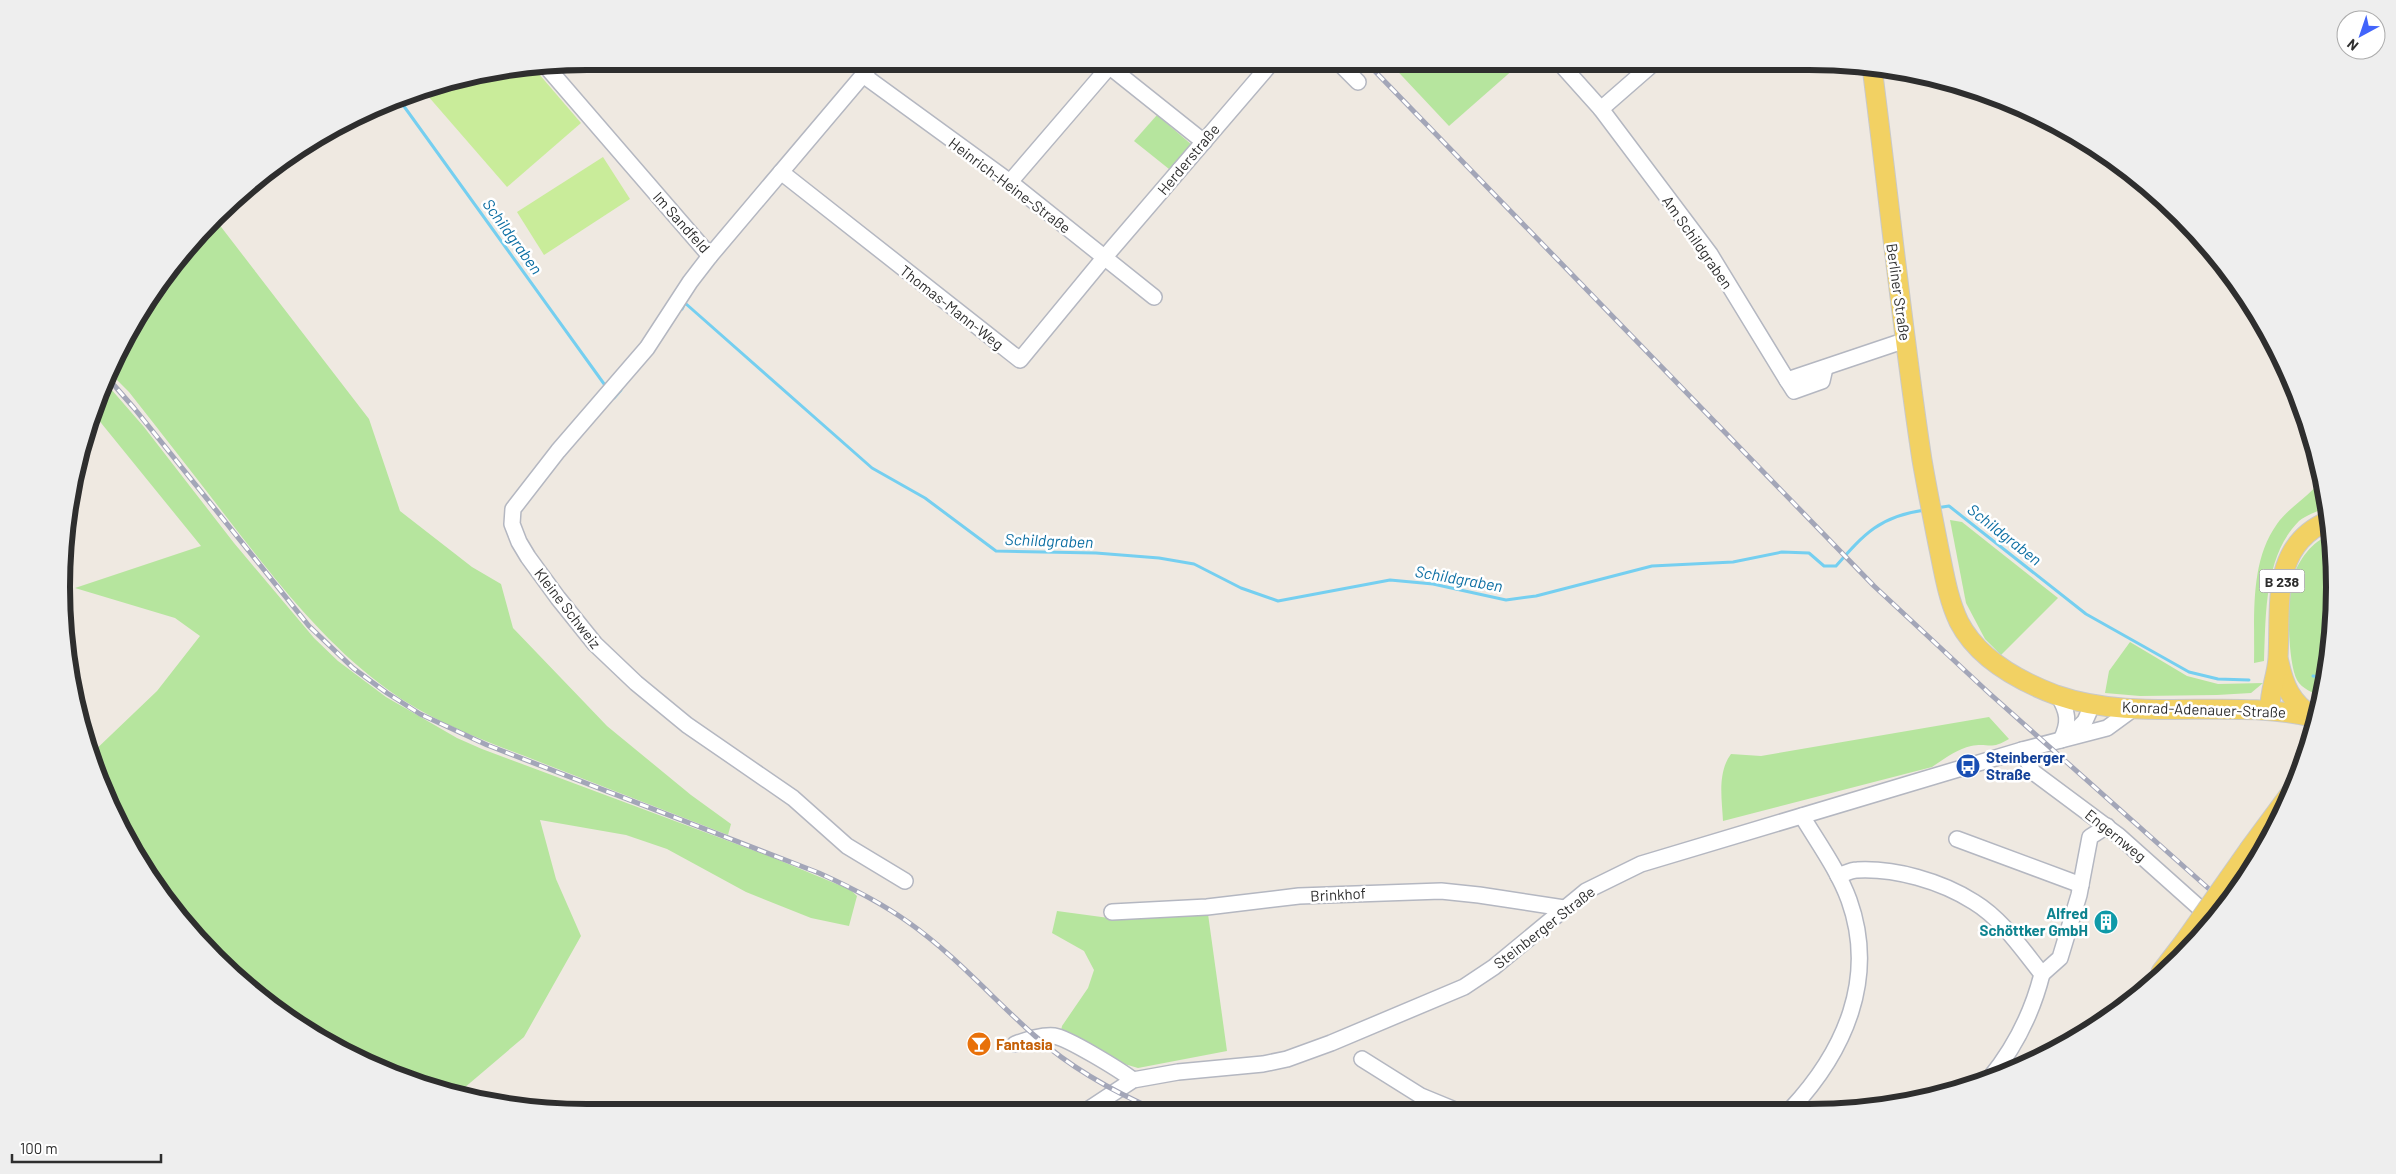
<svg xmlns="http://www.w3.org/2000/svg" width="2396" height="1174" viewBox="0 0 2396 1174" font-family="Barlow,sans-serif">
<style>
.green{fill:#b6e59e}
.pitch{fill:#c9ec9a}
.lines{fill:none;stroke-linecap:round;stroke-linejoin:round}
.stream{stroke:#75cff0;stroke-width:3}
.minor-casing{stroke:#b4b7c1;stroke-width:18}
.major-casing{stroke:#c9c9c9;stroke-width:21}
.minor{stroke:#fff;stroke-width:15}
.major{stroke:#f2d163;stroke-width:19}
.rail-casing{stroke:#a3a6b8;stroke-width:5}
.rail{stroke:#fff;stroke-width:3;stroke-dasharray:9;stroke-linecap:butt}
.major-bridge-casing{stroke:#c9c9c9;stroke-width:21;stroke-linecap:butt}
.major-bridge{stroke:#f2d163;stroke-width:19}
.labels{text-anchor:middle;dominant-baseline:central;stroke-width:5;stroke-linejoin:round;paint-order:stroke}
.shield{fill:#fff;stroke:#6d6d6d;stroke-width:1}
.shield-label{font-size:14px;font-weight:bold;fill:#2e2e2e}
.street-label{font-size:15px;fill:#2e2e2e;stroke:#fff}
.transit-label{font-size:15px;font-weight:bold;fill:#164399;stroke:#fff;text-anchor:start}
.culture-label{font-size:15px;font-weight:bold;fill:#0d838f;stroke:#fff;text-anchor:end}
.food-label{font-size:15px;font-weight:bold;fill:#c56008;stroke:#fff;text-anchor:start}
.water-label{font-size:16px;font-style:italic;fill:#0d6fa3;stroke:#fff}
.rim{fill:none;stroke:#2e2e2e;stroke-width:6}
</style>
<rect width="100%" height="100%" fill="#efe9e1"/>
<g class="green">
<path d="M1388,61H1523L1449,126Z"/>
<path d="M1157,115L1192,145L1169,169L1134,141Z"/>
<path d="M215,219L369,419L400,511L472,567L501,584L513,628L585,703L607,726L691,795L731,824L728,835C667,811 606,788 545,764C488,742 427,721 379,683C320,638 274,578 228,519C195,476 162,434 129,392L108,371C136,316 169,261 215,219Z"/>
<path d="M104,381L144,427L234,543L314,638L338,661L386,697L457,738L482,749L774,858L851,890L857,896L849,926L811,918L746,892L667,849L626,835L540,820L556,879L581,936L524,1037L457,1094L386,1073L295,1024L240,982L170,907L116,820L89,756L157,691L200,636L175,618L75,588L201,546L93,413Z"/>
<path d="M2323,478L2327,507C2319,511 2306,515 2299,521C2264,556 2266,614 2264,661L2254,663C2255,617 2249,563 2277,524C2290,506 2310,496 2323,478Z"/>
<path d="M1950,520L1962,522L2058,598L2001,655L1985,639L1966,603Z"/>
<path d="M2330,535L2335,587L2322,697C2314,693 2302,689 2297,680C2288,663 2286,596 2293,577C2299,560 2312,541 2330,535Z"/>
<path d="M2130,642L2187,676L2218,684L2263,683L2251,693L2217,695L2140,696L2105,693L2109,671Z"/>
<path d="M1989,717L2009,739C1989,751 1989,742 1971,746C1957,749 1944,759 1932,767L1723,821C1722,799 1717,773 1731,754L1761,756Z"/>
<path d="M1057,911L1109,918L1208,914L1227,1051L1138,1068L1121,1063L1061,1031L1062,1026L1088,988L1094,970L1084,951L1052,933Z"/>
</g>
<g class="pitch">
<path d="M533,67L581,123L507,187L421,88L485,71Z"/>
<path d="M603,157L630,199L544,255L517,212Z"/>
</g>
<g class="lines">
<g class="stream">
<path d="M398,98L607,388"/>
<path d="M682,309L685,303L872,468L925,498L996,551L1096,553L1159,558L1194,564L1241,588L1278,601L1390,580L1433,584L1506,600L1536,596L1652,566L1733,562L1782,552L1809,553L1824,566H1836C1864,534 1880,516 1925,510"/>
<path d="M612,395L614,398L621,390"/>
<path d="M1936,508L1949,506L2086,614L2189,672L2218,679L2249,680"/>
<path d="M2313,676L2326,678"/>
</g>
<defs>
<g id="minor">
<path d="M1337,61L1358,82"/>
<path d="M1558,61L1601,109"/>
<path d="M1656,61L1601,109L1710,254L1787,380L1906,340"/>
<path d="M545,65L710,256L875,61"/>
<path d="M1110,67L1204,142"/>
<path d="M863,75L1010,182L1154,297"/>
<path d="M781,172L1020,360L1104,258L1273,61"/>
<path d="M1010,182L1114,61"/>
<path d="M710,256L690,282L647,348L558,451L513,509L512,524L519,542L528,557L558,598L595,644L636,683L687,725L793,798L847,846L905,881"/>
<path d="M1787,380L1794,391L1822,381L1825,368"/>
<path d="M2058,695C2068,712 2070,722 2061,740"/>
<path d="M2069,737L2085,721L2093,703"/>
<path d="M2022,750L2033,772L2119,836L2213,920"/>
<path d="M1957,839L2081,885"/>
<path d="M1838,876C1844,874 1851,870 1857,870C1895,868 1941,881 1974,902C2002,919 2022,949 2042,974C2032,1014 2015,1047 1990,1078"/>
<path d="M1112,912L1207,907L1299,896L1441,891L1479,895L1564,908"/>
<path d="M2042,974L2060,958L2079,895L2090,837L2107,826"/>
<path d="M1015,1044C1027,1040 1041,1035 1054,1036C1068,1038 1120,1070 1133,1080"/>
<path d="M1362,1059L1421,1096L1455,1110"/>
<path d="M1791,1109C1845,1051 1877,978 1849,900C1838,870 1818,843 1802,816"/>
<path d="M1086,1111L1133,1080L1178,1072L1263,1064L1287,1059L1331,1043L1464,987L1494,967L1586,891L1641,864L2022,750L2107,728L2133,709"/>
</g>
<g id="major">
<path d="M1872,67C1889,198 1902,329 1922,460C1927,489 1933,519 1939,549C1944,573 1948,599 1959,622C1978,659 2019,681 2056,695C2140,724 2231,697 2316,718"/>
<path d="M2279,662C2284,685 2291,703 2313,716"/>
<path d="M2270,710C2269,692 2277,676 2278,658C2281,606 2270,546 2328,521"/>
<path d="M2250,848L2295,787"/>
<path d="M2161,972L2184,942"/>
</g>
</defs>
<use href="#minor" class="minor-casing"/>
<use href="#major" class="major-casing"/>
<use href="#minor" class="minor"/>
<use href="#major" class="major"/>
<defs>
<g id="rail">
<path d="M1365,61L1874,586L1989,693L2227,905"/>
<path d="M106,376L134,408L309,626L353,668L387,693L420,714L487,745L819,873C850,887 880,902 908,922C955,955 993,999 1035,1036C1071,1068 1114,1092 1158,1111"/>
</g>
</defs>
<use href="#rail" class="rail-casing"/>
<use href="#rail" class="rail"/>
<defs>
<path id="major-bridge" d="M2184,942L2250,848"/>
</defs>
<use href="#major-bridge" class="major-bridge-casing"/>
<use href="#major-bridge" class="major-bridge"/>
</g>
<defs>
<symbol id="bus-disc" viewBox="-11 -11 22 22"><circle r="9.5" fill="#1a4fb4" stroke="#fff"/><path d="M-5-6H5V4H4V6H2V4H-2V6H-4V4H-5ZM-3.5-4V0h7V-4ZM-3.5 1.2v1.5H-2V1.2ZM2 1.2v1.5H3.5V1.2Z" fill="#fff"/></symbol>
<symbol id="building-disc" viewBox="-11 -11 22 22"><circle r="9.5" fill="#0f9aa8" stroke="#fff"/><path d="M-4-6H4V6H1V3H-1V6H-4ZM-2.5-4.3h1.7v1.8h-1.7ZM.8-4.3h1.7v1.8H.8ZM-2.5-1h1.7V.8h-1.7ZM.8-1h1.7V.8H.8Z" fill="#fff"/></symbol>
<symbol id="bar-disc" viewBox="-11 -11 22 22"><circle r="9.5" fill="#e8710a" stroke="#fff"/><path d="M-6-5H6L.8 .8V4.5H3.5V6h-7V4.5H-.8V.8Z" fill="#fff"/></symbol>
</defs>
<g fill-rule="evenodd">
<use href="#bus-disc" x="1954" y="752" width="28" height="28"/>
<use href="#building-disc" x="2092" y="908" width="28" height="28"/>
<use href="#bar-disc" x="965" y="1030" width="28" height="28"/>
</g>
<g class="labels">
<rect class="shield" x="2259.5" y="569.5" width="45" height="23" rx="4"/>
<g class="shield-label">
<text x="2282" y="581">B 238</text>
</g>
<g class="street-label">
<text transform="translate(1188 159) rotate(-50)">Herderstraße</text>
<text transform="translate(1010 185) rotate(37)">Heinrich-Heine-Straße</text>
<text transform="translate(682 222) rotate(48)">Im Sandfeld</text>
<text transform="translate(1698 242) rotate(55)">Am Schildgraben</text>
<text transform="translate(1899 292) rotate(82)">Berliner Straße</text>
<text transform="translate(952 307) rotate(38)">Thomas-Mann-Weg</text>
<text transform="translate(568 608) rotate(52)">Kleine Schweiz</text>
<text transform="translate(2204 709) rotate(2)">Konrad-Adenauer-Straße</text>
<text transform="translate(2116 835) rotate(39)">Engernweg</text>
<text transform="translate(1338 894) rotate(-3)">Brinkhof</text>
<text transform="translate(1544 927) rotate(-38)">Steinberger Straße</text>
</g>
<g class="transit-label">
<text x="1986" y="757">Steinberger<tspan x="1986" dy="17">Straße</tspan></text>
</g>
<g class="culture-label">
<text x="2088" y="913">Alfred<tspan x="2088" dy="17">Schöttker GmbH</tspan></text>
</g>
<g class="food-label">
<text x="996" y="1044">Fantasia</text>
</g>
<g class="water-label">
<text transform="translate(513 236) rotate(54)">Schildgraben</text>
<text transform="translate(2005 534) rotate(38)">Schildgraben</text>
<text transform="translate(1049 540) rotate(2)">Schildgraben</text>
<text transform="translate(1459 578) rotate(10)">Schildgraben</text>
</g>
</g>
<path d="M0 0H2396V1174H0ZM587 70H1809A517 517 0 0 1 2326 587V587A517 517 0 0 1 1809 1104H587A517 517 0 0 1 70 587V587A517 517 0 0 1 587 70Z" fill="#eee" fill-rule="evenodd"/>
<path class="rim" d="M587 70H1809A517 517 0 0 1 2326 587V587A517 517 0 0 1 1809 1104H587A517 517 0 0 1 70 587V587A517 517 0 0 1 587 70Z"/>
<g transform="translate(2361 35) rotate(220)"><circle r="24" fill="#ffffff" stroke="#ababab"/>
<path d="M0-4L9 19L0 12L-9 19Z" fill="#4264fb"/>
<text y="-8" font-size="14" font-weight="bold" text-anchor="middle" fill="#2e2e2e">N</text>
</g>
<path d="M12 1154v8h149v-8" fill="none" stroke="#2e2e2e" stroke-width="2.5"/>
<text x="20" y="1154" font-size="15" fill="#2e2e2e" stroke="#ffffff" stroke-width="4" paint-order="stroke">100 m</text>
</svg>
